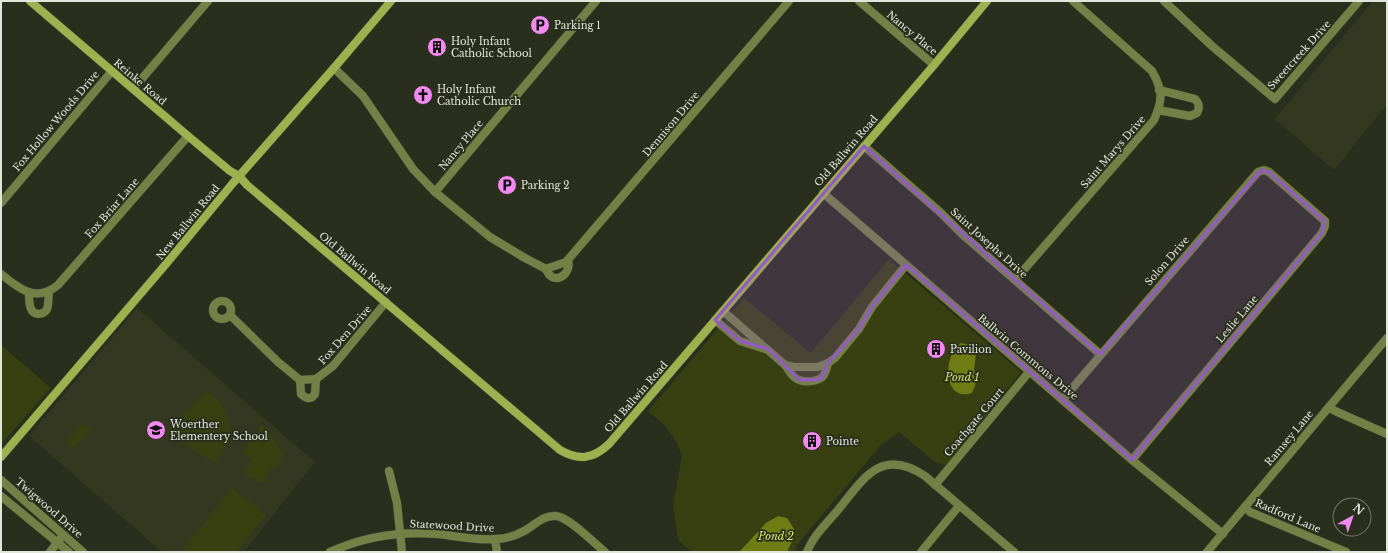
<svg xmlns="http://www.w3.org/2000/svg" width="1388" height="553" viewBox="0 0 1388 553" font-family="'Libre Baskerville',serif">
<style>
.built{fill:#343820}
.green{fill:#383f11}
.water{fill:#6e7c14}
.lines{fill:none;stroke-linecap:round;stroke-linejoin:round}
.street-casing{stroke:#474b3a;stroke-width:9}
.secondary-casing{stroke:#474b3a;stroke-width:9}
.street{stroke:#758046;stroke-width:8}
.secondary{stroke:#9fb04f;stroke-width:8}
.marked{fill:#955ac6;fill-opacity:0.2;stroke:#955ac6;stroke-width:3;stroke-linejoin:round}
.labels{text-anchor:middle;dominant-baseline:central;stroke-width:3.5;stroke-linejoin:round;paint-order:stroke}
.poi-label{font-size:10px;fill:#e2e5da;stroke:#2a2e1c;text-anchor:start}
.street-label{font-size:10px;fill:#e2e5da;stroke:#2a2e1c}
.water-label{font-size:11px;font-style:italic;fill:#d1e76a;stroke:#2a2e1c}
</style>
<rect width="100%" height="100%" fill="#2a2e1c"/>
<g class="built">
<path d="M1373,1H1387V104L1334,170L1275,119Z"/>
<path d="M137,308L315,462L244,552H162L29,436Z"/>
</g>
<g class="green">
<path d="M889,259L1021,372L947,465L935,462L899,432L881,445L797,545L795,552H692L678,540L673,506L682,456L676,441L665,426L648,411L744,298L811,353Z"/>
<path d="M1,345L51,388L1,444Z"/>
<path d="M207,391C211,394 216,397 219,401C235,422 233,444 215,463L167,434V430Z"/>
<path d="M84,422L92,429L75,448L67,441Z"/>
<path d="M262,424L285,455L275,468L271,469L260,484L243,472L251,459L242,452Z"/>
<path d="M232,488L266,515L236,552H181Z"/>
</g>
<g class="water">
<path d="M961,343L970,345L974,349L976,354L974,369L976,383L972,393C943,403 942,355 961,343Z"/>
<path d="M778,516L787,518L794,529L792,541L787,552H739L766,523Z"/>
</g>
<g class="lines">
<defs>
<g id="street">
<path d="M859,1L934,65"/>
<path d="M1164,1L1212,46L1275,99L1359,1"/>
<path d="M334,68L363,96L413,169L435,192L490,237L525,258L546,269L566,262L789,1"/>
<path d="M134,88L208,1"/>
<path d="M1158,110L1190,116L1197,113C1200,108 1199,103 1195,99L1159,90"/>
<path d="M864,146L940,212L962,234L1100,354"/>
<path d="M435,192L596,1"/>
<path d="M823,193L1132,460L1223,534"/>
<path d="M1,203L112,71"/>
<path d="M546,269C553,287 572,275 568,260"/>
<path d="M1,274C19,289 36,303 58,285L188,136"/>
<path d="M1015,280L1154,120C1163,100 1163,90 1152,71L1073,1"/>
<path d="M29,293C29,298 29,305 31,309C34,316 44,315 47,309C49,304 48,297 49,292"/>
<circle cx="222" cy="310" r="9"/>
<path d="M723,311L785,365L794,367H818L828,363L835,358L859,329L872,307L906,265"/>
<path d="M230,315L278,362L295,376L300,380L316,379L333,366L386,302"/>
<path d="M715,320L740,341L765,349"/>
<path d="M785,365C789,370 791,376 797,379C804,383 820,382 824,375C826,372 827,367 828,363"/>
<path d="M300,380L301,394C306,399 311,400 315,394L316,379"/>
<path d="M1063,399L1258,172L1264,170L1269,172L1325,221V226L1322,233L1132,460"/>
<path d="M1329,407L1335,411L1387,434"/>
<path d="M389,471L397,503L402,552"/>
<path d="M1,480L83,552"/>
<path d="M935,485L1029,372"/>
<path d="M1,496L69,552"/>
<path d="M1245,507L1250,512L1346,552"/>
<path d="M495,539L497,552"/>
<path d="M50,552L60,539"/>
<path d="M330,552C363,537 400,531 437,534C456,536 476,541 495,539C505,539 515,536 524,531C535,525 543,515 556,516C569,517 594,543 605,552"/>
<path d="M807,552C813,536 827,523 838,510C864,478 881,447 925,476L1014,552"/>
<path d="M921,552L959,506"/>
<path d="M1207,552L1387,338"/>
</g>
<g id="secondary">
<path d="M30,1L188,136L230,171L239,176L247,185L560,450C579,461 593,459 609,444L934,65L987,1"/>
<path d="M1,457L166,264L233,183L334,68L391,1"/>
</g>
</defs>
<use href="#street" class="street-casing"/>
<use href="#secondary" class="secondary-casing"/>
<use href="#street" class="street"/>
<use href="#secondary" class="secondary"/>
</g>
<path class="marked" d="M864,146L1100,354L1261,170L1269,172L1325,221L1322,233L1132,460L906,265L872,307L859,329L828,363L823,376L818,380H799L768,349L740,341L715,320Z"/>
<defs>
<symbol id="parking-disc" viewBox="-11 -11 22 22"><circle r="9.5" fill="#f38af1" stroke="#2a2e1c"/><path d="M-3.5-5.5H1a3.5 3.5 0 0 1 0 7H-1V5.5H-3.5ZM-1-3.4V-.6H.8a1.4 1.4 0 0 0 0-2.8Z" fill="#111"/></symbol>
<symbol id="building-disc" viewBox="-11 -11 22 22"><circle r="9.5" fill="#f38af1" stroke="#2a2e1c"/><path d="M-4-6H4V6H1V3H-1V6H-4ZM-2.5-4.3h1.7v1.8h-1.7ZM.8-4.3h1.7v1.8H.8ZM-2.5-1h1.7V.8h-1.7ZM.8-1h1.7V.8H.8Z" fill="#111"/></symbol>
<symbol id="church-disc" viewBox="-11 -11 22 22"><circle r="9.5" fill="#f38af1" stroke="#2a2e1c"/><path d="M-1.2-6h2.4v3.5h3.3v2.4h-3.3V6h-2.4V-.1h-3.3v-2.4h3.3Z" fill="#111"/></symbol>
<symbol id="school-disc" viewBox="-11 -11 22 22"><circle r="9.5" fill="#f38af1" stroke="#2a2e1c"/><path d="M0-5L7-2L0 1L-7-2ZM-4 1L0 2.5L4 1V4Q0 6-4 4Z" fill="#111"/></symbol>
</defs>
<g fill-rule="evenodd">
<use href="#parking-disc" x="529" y="14" width="22" height="22"/>
<use href="#building-disc" x="426" y="36" width="22" height="22"/>
<use href="#church-disc" x="412" y="84" width="22" height="22"/>
<use href="#parking-disc" x="496" y="174" width="22" height="22"/>
<use href="#building-disc" x="925" y="338" width="22" height="22"/>
<use href="#school-disc" x="145" y="419" width="22" height="22"/>
<use href="#building-disc" x="801" y="430" width="22" height="22"/>
</g>
<g class="labels">
<g class="poi-label">
<text x="554" y="25">Parking 1</text>
<text x="451" y="41">Holy Infant<tspan x="451" dy="12">Catholic School</tspan></text>
<text x="437" y="89">Holy Infant<tspan x="437" dy="12">Catholic Church</tspan></text>
<text x="521" y="185">Parking 2</text>
<text x="950" y="349">Pavilion</text>
<text x="170" y="424">Woerther<tspan x="170" dy="12">Elementery School</tspan></text>
<text x="826" y="441">Pointe</text>
</g>
<g class="street-label">
<text transform="translate(912 33) rotate(40)">Nancy Place</text>
<text transform="translate(1299 55) rotate(-48)">Sweetcreek Drive</text>
<text transform="translate(140 82) rotate(40)">Reinke Road</text>
<text transform="translate(56 121) rotate(-50)">Fox Hollow Woods Drive</text>
<text transform="translate(671 124) rotate(-50)">Dennison Drive</text>
<text transform="translate(461 145) rotate(-50)">Nancy Place</text>
<text transform="translate(846 151) rotate(-49)">Old Ballwin Road</text>
<text transform="translate(1113 152) rotate(-49)">Saint Marys Drive</text>
<text transform="translate(112 208) rotate(-49)">Fox Briar Lane</text>
<text transform="translate(188 222) rotate(-51)">New Ballwin Road</text>
<text transform="translate(989 243) rotate(42)">Saint Josephs Drive</text>
<text transform="translate(1167 261) rotate(-49)">Solon Drive</text>
<text transform="translate(355 263) rotate(40)">Old Ballwin Road</text>
<text transform="translate(1237 319) rotate(-50)">Leslie Lane</text>
<text transform="translate(345 335) rotate(-49)">Fox Den Drive</text>
<text transform="translate(1028 357) rotate(40)">Ballwin Commons Drive</text>
<text transform="translate(636 397) rotate(-49)">Old Ballwin Road</text>
<text transform="translate(974 422) rotate(-50)">Coachgate Court</text>
<text transform="translate(1289 438) rotate(-50)">Ramsey Lane</text>
<text transform="translate(49 508) rotate(41)">Twigwood Drive</text>
<text transform="translate(1288 516) rotate(23)">Radford Lane</text>
<text transform="translate(452 526) rotate(3)">Statewood Drive</text>
</g>
<g class="water-label">
<text x="962" y="377">Pond 1</text>
<text x="776" y="536">Pond 2</text>
</g>
</g>
<rect width="1388" height="553" fill="none" stroke="#e2e5da" stroke-width="4"/>
<g transform="translate(1352 517) rotate(40)"><circle r="19" fill="#2a2e1c" stroke="#747768"/>
<path d="M0-3L7 15L0 10L-7 15Z" fill="#f38af1"/>
<text y="-6" font-size="11" font-weight="bold" text-anchor="middle" fill="#e2e5da">N</text>
</g>
</svg>
